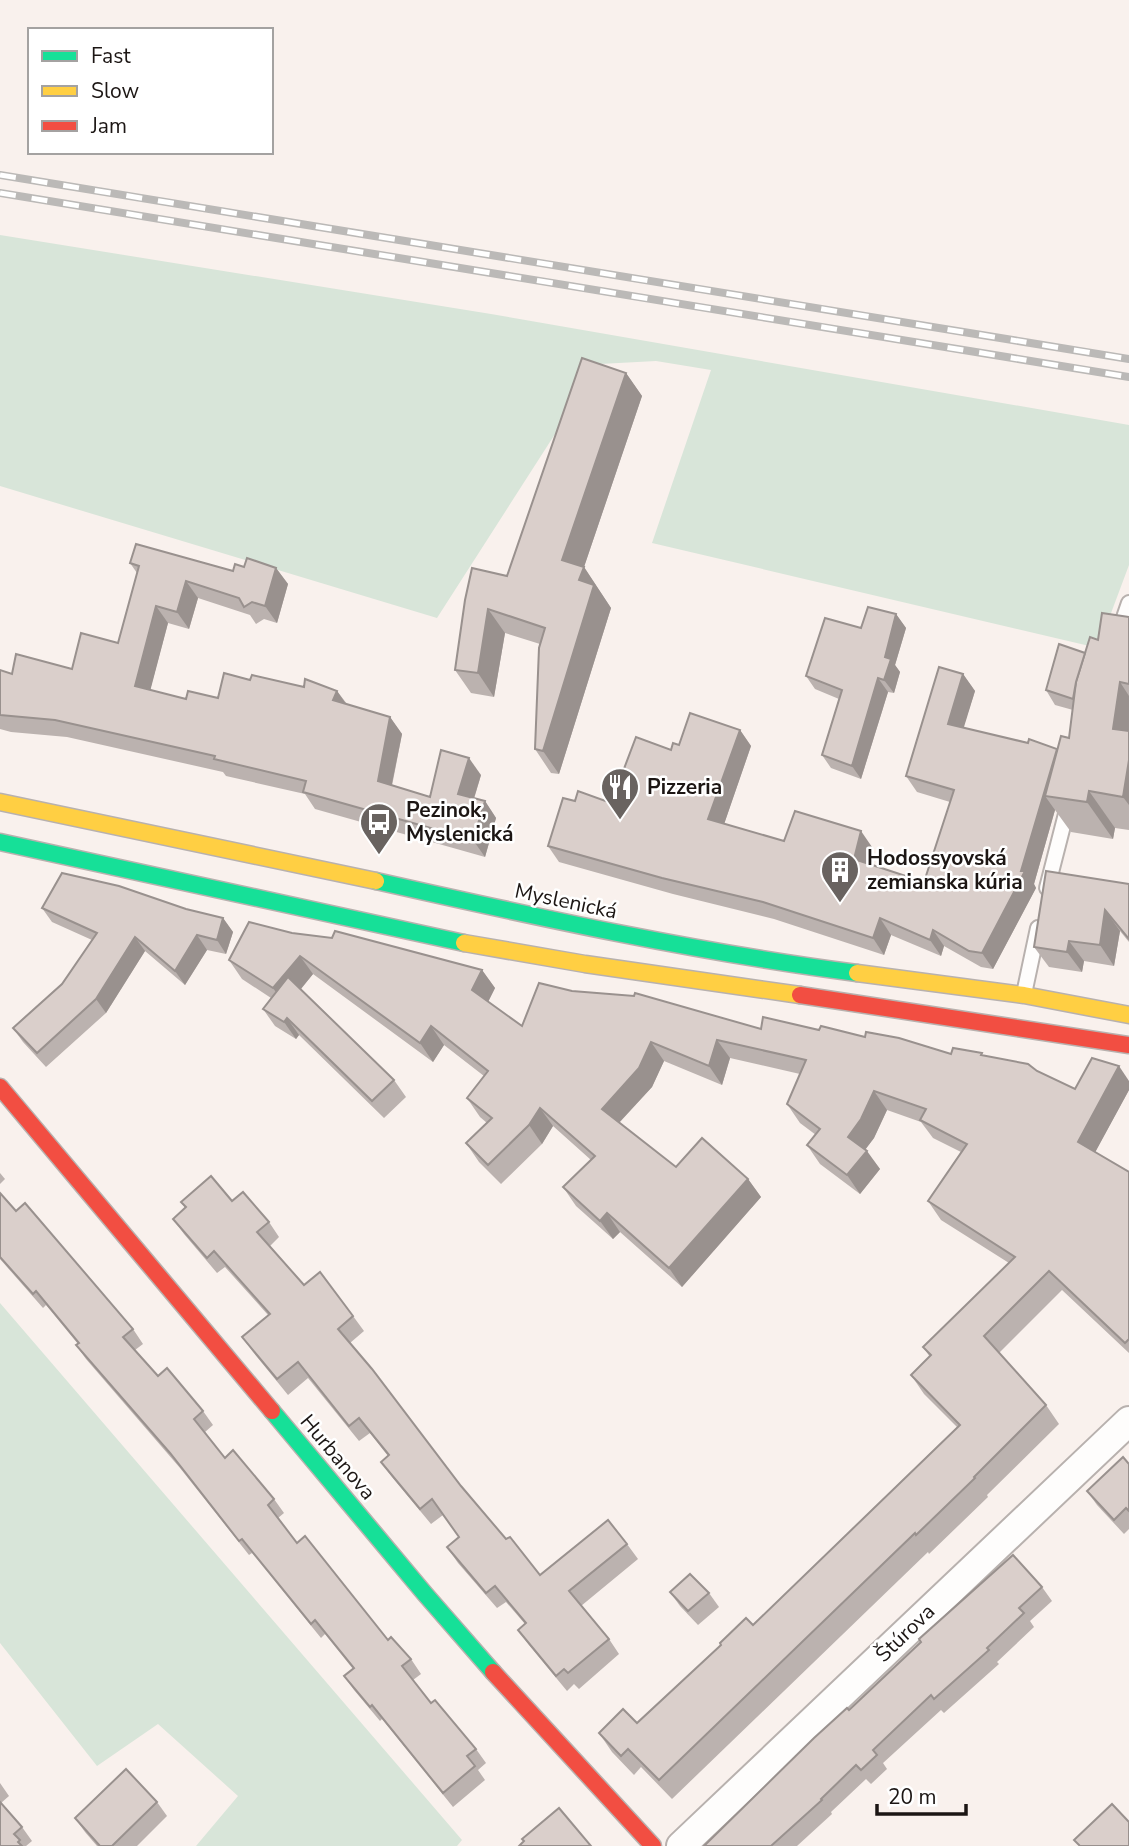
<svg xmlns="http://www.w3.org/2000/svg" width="1129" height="1846" viewBox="0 0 1129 1846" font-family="'Nunito Sans',sans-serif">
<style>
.green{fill:#d8e5d9}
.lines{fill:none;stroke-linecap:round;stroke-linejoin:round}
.lane-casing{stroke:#b8b1ae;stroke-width:18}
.street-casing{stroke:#b8b1ae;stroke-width:32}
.fast-casing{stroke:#b8b1ae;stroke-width:19}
.slow-casing{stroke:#b8b1ae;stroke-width:19}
.jam-casing{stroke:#b8b1ae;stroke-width:19}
.lane{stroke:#fefdfc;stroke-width:14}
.street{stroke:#fefdfc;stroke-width:28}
.fast{stroke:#16e098;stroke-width:16}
.slow{stroke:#ffcf43;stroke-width:16}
.jam{stroke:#f24e42;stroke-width:16}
.rail-casing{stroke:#bbb9b7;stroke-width:8}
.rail{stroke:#fff;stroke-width:5;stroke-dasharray:16;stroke-linecap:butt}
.wall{fill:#bbb2af}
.shaded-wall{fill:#99918e}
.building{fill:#dacfcb;stroke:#99918e;stroke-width:2}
.labels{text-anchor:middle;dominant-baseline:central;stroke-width:5;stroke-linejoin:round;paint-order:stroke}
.poi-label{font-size:21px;font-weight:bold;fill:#1c1614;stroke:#fff;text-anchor:start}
.street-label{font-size:21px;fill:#1c1614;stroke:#fff}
</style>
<rect width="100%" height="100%" fill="#f9f1ed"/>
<g class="green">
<path d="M0,235L491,314L1129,425V565L1098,648L652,543L711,370L656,361L600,364L437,618L0,486Z"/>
<path d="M0,1303L462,1840L457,1846H196L238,1796L158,1724L97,1766L0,1643Z"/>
</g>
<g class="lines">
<defs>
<g id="lane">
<path d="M1118,635L1129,603"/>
<path d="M1047,888L1068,806"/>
<path d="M1024,994L1038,928"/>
</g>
<path id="street" d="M681,1846L1129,1421"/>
<g id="fast">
<path d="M0,842L464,943"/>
<path d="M376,881C536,917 695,952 857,973"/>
<path d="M272,1411L425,1594L493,1672"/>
</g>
<g id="slow">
<path d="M0,802L376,881"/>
<path d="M464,943L585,964L800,995"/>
<path d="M857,973L1024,995L1129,1015"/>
</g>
<g id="jam">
<path d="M800,995L1129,1045"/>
<path d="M0,1087L272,1411"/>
<path d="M493,1672L653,1846"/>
</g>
</defs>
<use href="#lane" class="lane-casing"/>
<use href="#street" class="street-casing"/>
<use href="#fast" class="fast-casing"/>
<use href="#slow" class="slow-casing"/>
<use href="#jam" class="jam-casing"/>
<use href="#lane" class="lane"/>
<use href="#street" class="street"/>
<use href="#fast" class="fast"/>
<use href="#slow" class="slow"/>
<use href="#jam" class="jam"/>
<defs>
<g id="rail">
<path d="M0,175L1129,359"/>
<path d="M0,193L1129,377"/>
</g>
</defs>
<use href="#rail" class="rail-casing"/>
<use href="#rail" class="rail"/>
</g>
<g class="wall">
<path d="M626,373L642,396L584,567L611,608L559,774L551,773L535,749L540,644L505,633L494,697L471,693L455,670L507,576Z"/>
<path d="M130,563L233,571L244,567L276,568L288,584L277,623L264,619L256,624L250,615L198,598L189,629L168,623L150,690L186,699L218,698L250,680L337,691L347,704L390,717L402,734L392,786L430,797L481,775L474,799L485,801L496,818L485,857L315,809L305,794L226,776L223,772L67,737L11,732L0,729V670L12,674L72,669L118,643L137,573Z"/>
<path d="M896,614L906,628L895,665L900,672L894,693L888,692L861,779L831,768L822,755L839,699L815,689L806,676L861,628Z"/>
<path d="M1129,617V830L1115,828L1113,839L1071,832L1055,810L1034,884L1036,888L993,969L981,967L944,946L941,956L891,935L884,955L774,919L673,894L559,862L548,846L575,801L611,803L671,750L679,745L740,730L751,746L724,824L784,841L872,847L869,864L924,882L950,802L917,792L906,776L963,674L975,691L963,728L1057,749L1069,738L1073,710L1055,705L1046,690L1098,640Z"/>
<path d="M1129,884V942L1120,931L1114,966L1084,961L1082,972L1049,967L1034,947Z"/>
<path d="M42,908L186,909L223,918L233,932L226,954L207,950L185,985L145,951L106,1013L46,1067L23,1042L13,1028L62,984L92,940L52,922Z"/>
<path d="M292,933L482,970L495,988L488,1002L522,1026L572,991L761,1029L819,1030L865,1037L951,1054L983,1055L1037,1071L1075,1089L1129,1090L1095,1152L1129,1172V1353L1062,1290L999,1353L1046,1405L1059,1424L987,1495L988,1497L929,1554L928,1552L672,1799L641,1767L634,1775L612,1752L599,1733L637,1723L753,1625L957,1427L924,1394L911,1375L930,1357L923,1347L1009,1263L941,1220L928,1201L961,1152L933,1138L921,1122L887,1110L874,1138L865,1150L880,1169L860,1194L820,1164L807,1145L816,1135L800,1123L787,1104L800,1074L730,1058L722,1085L664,1061L652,1087L619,1123L676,1167L748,1179L761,1197L682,1287L620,1232L613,1239L576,1206L563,1187L591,1160L553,1126L542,1144L501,1184L479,1162L466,1143L487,1123L480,1117L467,1098L484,1076L444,1045L433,1062L313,974L301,989L394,1080L406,1097L384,1118L299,1035L296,1039L275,1026L263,1009L271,998L242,979L229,960Z"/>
<path d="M0,1173L5,1179L0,1184Z"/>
<path d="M0,1193L16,1211L133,1329L143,1344L135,1350L158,1376L203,1411L213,1425L205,1432L225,1458L274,1499L284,1513L278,1518L297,1543L388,1640L411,1659L421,1674L413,1680L431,1703L476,1749L486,1763L478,1770L485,1780L453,1807L382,1719L380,1721L354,1690L344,1676L353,1669L325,1634L321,1638L252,1553L249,1555L180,1468L86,1359L76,1345L78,1344L46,1305L43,1308L0,1259Z"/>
<path d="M232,1201L269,1222L279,1237L270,1246L304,1285L353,1316L364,1331L350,1343L461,1486L506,1539L540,1575L627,1544L638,1559L581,1606L609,1639L619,1654L579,1689L574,1684L567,1691L529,1645L518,1630L525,1624L506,1602L497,1608L458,1563L447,1547L459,1537L443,1515L431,1524L392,1477L381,1462L388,1456L370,1433L359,1441L308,1378L288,1395L253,1352L242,1337L268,1315L225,1267L217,1273L184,1234L173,1219L185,1208L181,1202Z"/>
<path d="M1129,1464V1529L1124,1534L1097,1505L1087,1491Z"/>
<path d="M1042,1587L1052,1601L1030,1621L1034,1627L997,1662L999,1664L944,1713L941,1710L883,1763L887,1769L871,1784L866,1779L831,1812L832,1814L797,1846H704L849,1710Z"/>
<path d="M670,1592L709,1593L719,1607L698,1625L680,1606Z"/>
<path d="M0,1783L9,1796L1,1803L22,1827L32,1841L26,1846H0Z"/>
<path d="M157,1802L167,1816L137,1846H97L85,1832L75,1818Z"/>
</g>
<g class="shaded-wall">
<path d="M626,373L642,396L584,567L611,608L559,774L543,751L562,560Z"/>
<path d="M276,568L288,584L277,623L265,606Z"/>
<path d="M186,581L198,598L189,629L177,612Z"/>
<path d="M156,606L168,623L147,703L135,686Z"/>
<path d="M488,609L505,633L494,697L478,673Z"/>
<path d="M896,614L906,628L895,665L900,672L894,693L884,680L885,657Z"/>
<path d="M963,674L975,691L960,740L948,724Z"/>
<path d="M878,678L888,692L861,779L852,766Z"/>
<path d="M1120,682L1129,696V751L1113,729Z"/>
<path d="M337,691L349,708L333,700Z"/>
<path d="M390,717L402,734L389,798L378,781Z"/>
<path d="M740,730L751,746L720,836L708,819Z"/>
<path d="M1057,749L1045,796L1055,810L1034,884L1036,888L993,969L982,953L1021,871Z"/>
<path d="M469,758L481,775L470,811L458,794Z"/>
<path d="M1129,760V805L1123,797Z"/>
<path d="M1089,791L1115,828L1113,839L1087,802Z"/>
<path d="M485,801L496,818L485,857L473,840Z"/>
<path d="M861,831L872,847L866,875L854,859Z"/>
<path d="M1105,910L1120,931L1114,966L1100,945Z"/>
<path d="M223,918L233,932L226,954L217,940Z"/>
<path d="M880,918L891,935L884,955L873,938Z"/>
<path d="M933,930L944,946L941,956L930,940Z"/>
<path d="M197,935L207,950L185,985L175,971Z"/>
<path d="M135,937L145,951L106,1013L96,999Z"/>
<path d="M1069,941L1084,961L1082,972L1067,952Z"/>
<path d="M300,956L313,974L286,1007L273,988Z"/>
<path d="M482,970L495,988L485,1008L472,990Z"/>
<path d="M287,1018L299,1035L296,1039L284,1022Z"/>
<path d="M431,1026L444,1045L433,1062L420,1043Z"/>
<path d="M717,1040L730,1058L722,1085L709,1066Z"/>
<path d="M651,1042L664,1061L652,1087L615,1127L602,1109Z"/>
<path d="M1119,1066L1129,1081V1090L1091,1160L1078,1142Z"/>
<path d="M874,1091L887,1110L874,1138L861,1155L848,1137Z"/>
<path d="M540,1108L553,1126L542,1144L529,1125Z"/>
<path d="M867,1151L880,1169L860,1194L847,1175Z"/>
<path d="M748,1179L761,1197L682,1287L669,1268Z"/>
<path d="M607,1213L620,1232L613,1239L600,1221Z"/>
</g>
<g class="building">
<path d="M582,358L626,373L562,560L584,567L579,580L594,585L543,751L535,749L539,648L545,628L488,609L478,673L455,670L465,600L472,568L507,576Z"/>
<path d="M136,544L233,571L235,564L244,567L247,558L276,568L265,606L252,602L244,607L239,598L186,581L177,612L156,606L135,686L186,699L188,691L218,698L224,673L250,680L252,675L304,687L305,679L337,691L333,700L390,717L378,781L430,797L441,750L469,758L458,794L485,801L473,840L303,792L306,781L214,759L215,756L55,720L0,715V670L12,674L16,654L72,669L81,633L118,643L139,566L130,563Z"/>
<path d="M868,607L896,614L885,657L891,659L884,680L878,678L852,766L822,755L842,690L806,676L825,618L861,628Z"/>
<path d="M1102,613L1129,617V684L1120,682L1113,729L1129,731V760L1123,797L1089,791L1087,802L1045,796L1061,736L1069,738L1076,682L1090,637L1098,640Z"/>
<path d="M1059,644L1085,653L1076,682L1073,699L1046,690Z"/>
<path d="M939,667L963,674L948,724L1028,743L1029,739L1057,749L1021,871H1025L982,953L969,951L933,930L930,940L880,918L873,938L763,902L662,878L548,846L563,798L575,801L578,791L611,803L636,737L671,750L673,743L679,745L690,713L740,730L708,819L784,841L795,811L861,831L854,859L924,882L954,790L906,776Z"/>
<path d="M1046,871L1129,884V939L1105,910L1100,945L1069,941L1067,952L1034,947Z"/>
<path d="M62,873L119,886L186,909L223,918L217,940L197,935L175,971L135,937L96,999L37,1053L13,1028L62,984L97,933L42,908Z"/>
<path d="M249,922L292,933L332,938L335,931L482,970L472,990L522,1026L539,983L572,991L634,996L635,993L761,1029L763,1017L819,1030L821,1026L865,1037L866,1032L899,1038L951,1054L953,1048L982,1053L981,1055L1028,1064L1037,1071L1075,1089L1092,1058L1119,1066L1078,1142L1129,1172V1339L1125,1343L1049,1271L984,1336L1046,1405L974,1477L975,1478L916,1535L915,1533L659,1780L628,1749L621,1756L599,1733L623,1709L637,1723L721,1645L720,1643L746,1618L753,1625L960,1425L911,1375L931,1355L923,1347L1015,1257L928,1201L967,1144L920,1120L926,1109L874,1091L861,1119L848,1137L867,1151L847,1175L807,1145L820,1129L787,1104L806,1060L717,1040L709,1066L651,1042L639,1068L602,1109L676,1167L702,1138L748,1179L669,1268L607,1213L600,1221L563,1187L595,1156L540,1108L529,1125L488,1165L466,1143L492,1118L467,1098L488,1071L431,1026L420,1043L300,956L273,988L229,960Z"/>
<path d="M288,977L394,1080L372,1101L287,1018L284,1022L263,1009Z"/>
<path d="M211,1176L232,1201L243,1192L269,1222L257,1232L304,1285L320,1272L353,1316L338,1329L372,1369L461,1486L506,1539L510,1537L540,1575L608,1520L627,1544L569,1591L609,1639L568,1673L564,1669L556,1676L518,1630L526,1623L495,1586L486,1593L447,1547L459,1537L432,1499L420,1509L381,1462L389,1455L359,1418L349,1426L298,1362L277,1379L242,1337L270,1314L214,1251L207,1258L173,1219L186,1207L181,1202Z"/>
<path d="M0,1193L16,1211L25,1203L133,1329L123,1337L158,1376L167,1368L203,1411L194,1419L225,1458L233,1450L274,1499L268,1505L297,1543L305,1536L388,1640L391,1637L411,1659L402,1666L431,1703L435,1700L476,1749L467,1756L475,1766L443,1793L372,1705L370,1707L344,1676L354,1668L315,1620L311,1624L242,1539L239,1541L170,1453L76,1345L79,1343L36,1291L33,1294L0,1257Z"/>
<path d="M1123,1457L1129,1464V1511L1126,1508L1114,1520L1087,1491Z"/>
<path d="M1013,1555L1042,1587L1019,1608L1024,1613L987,1648L989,1650L934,1699L931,1695L873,1750L877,1755L861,1770L856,1765L821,1799L822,1800L771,1846H704L814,1738L847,1708L849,1710L921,1642L919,1639Z"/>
<path d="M690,1574L709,1593L688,1611L670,1592Z"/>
<path d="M126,1769L157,1802L112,1846H100L75,1818Z"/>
<path d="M0,1802L22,1827L14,1834L20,1840L18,1842L22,1846H0Z"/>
<path d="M1112,1804L1129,1822V1846H1080L1074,1840Z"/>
<path d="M559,1808L591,1846H519L524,1841L522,1839Z"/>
</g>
<defs>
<symbol id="restaurant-pin" viewBox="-11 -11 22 30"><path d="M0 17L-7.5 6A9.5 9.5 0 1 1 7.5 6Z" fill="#696360" stroke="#fff"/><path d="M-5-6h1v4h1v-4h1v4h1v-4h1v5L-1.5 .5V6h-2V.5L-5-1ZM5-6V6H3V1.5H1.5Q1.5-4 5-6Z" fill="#fff"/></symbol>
<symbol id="bus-pin" viewBox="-11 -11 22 30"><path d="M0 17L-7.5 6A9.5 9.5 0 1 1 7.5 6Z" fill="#696360" stroke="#fff"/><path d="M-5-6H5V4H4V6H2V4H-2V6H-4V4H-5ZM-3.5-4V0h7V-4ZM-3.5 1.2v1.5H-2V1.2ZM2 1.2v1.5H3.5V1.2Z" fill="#fff"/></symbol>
<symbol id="building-pin" viewBox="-11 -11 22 30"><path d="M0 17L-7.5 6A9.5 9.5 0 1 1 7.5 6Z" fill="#696360" stroke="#fff"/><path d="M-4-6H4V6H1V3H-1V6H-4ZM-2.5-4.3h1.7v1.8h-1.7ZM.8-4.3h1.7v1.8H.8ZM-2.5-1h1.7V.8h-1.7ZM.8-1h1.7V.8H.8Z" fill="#fff"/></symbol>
</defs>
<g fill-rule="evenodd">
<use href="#restaurant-pin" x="598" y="765" width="44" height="60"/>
<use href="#bus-pin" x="357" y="800" width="44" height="60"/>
<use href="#building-pin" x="818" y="848" width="44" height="60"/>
</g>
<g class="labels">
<g class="poi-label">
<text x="647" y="787">Pizzeria</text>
<text x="406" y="810">Pezinok,<tspan x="406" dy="24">Myslenická</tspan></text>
<text x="867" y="858">Hodossyovská<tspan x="867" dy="24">zemianska kúria</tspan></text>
</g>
<g class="street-label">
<text transform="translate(566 901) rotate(12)">Myslenická</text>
<text transform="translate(338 1457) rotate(50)">Hurbanova</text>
<text transform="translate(905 1633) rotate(-44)">Štúrova</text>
</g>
</g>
<rect x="28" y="28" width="245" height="126" fill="#ffffff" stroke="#a4a2a1" stroke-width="2"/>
<rect x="42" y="51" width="35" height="10" fill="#16e098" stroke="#a4a2a1" stroke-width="2"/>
<text x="91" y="63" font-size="21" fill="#1c1614">Fast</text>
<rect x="42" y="86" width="35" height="10" fill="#ffcf43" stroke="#a4a2a1" stroke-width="2"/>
<text x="91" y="98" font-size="21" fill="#1c1614">Slow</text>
<rect x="42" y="121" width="35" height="10" fill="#f24e42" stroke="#a4a2a1" stroke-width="2"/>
<text x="91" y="133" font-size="21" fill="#1c1614">Jam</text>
<path d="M877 1804v10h89v-10" fill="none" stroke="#1c1614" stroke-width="3.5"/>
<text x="888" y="1804" font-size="21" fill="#1c1614" stroke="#ffffff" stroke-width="5" paint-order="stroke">20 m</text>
</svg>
